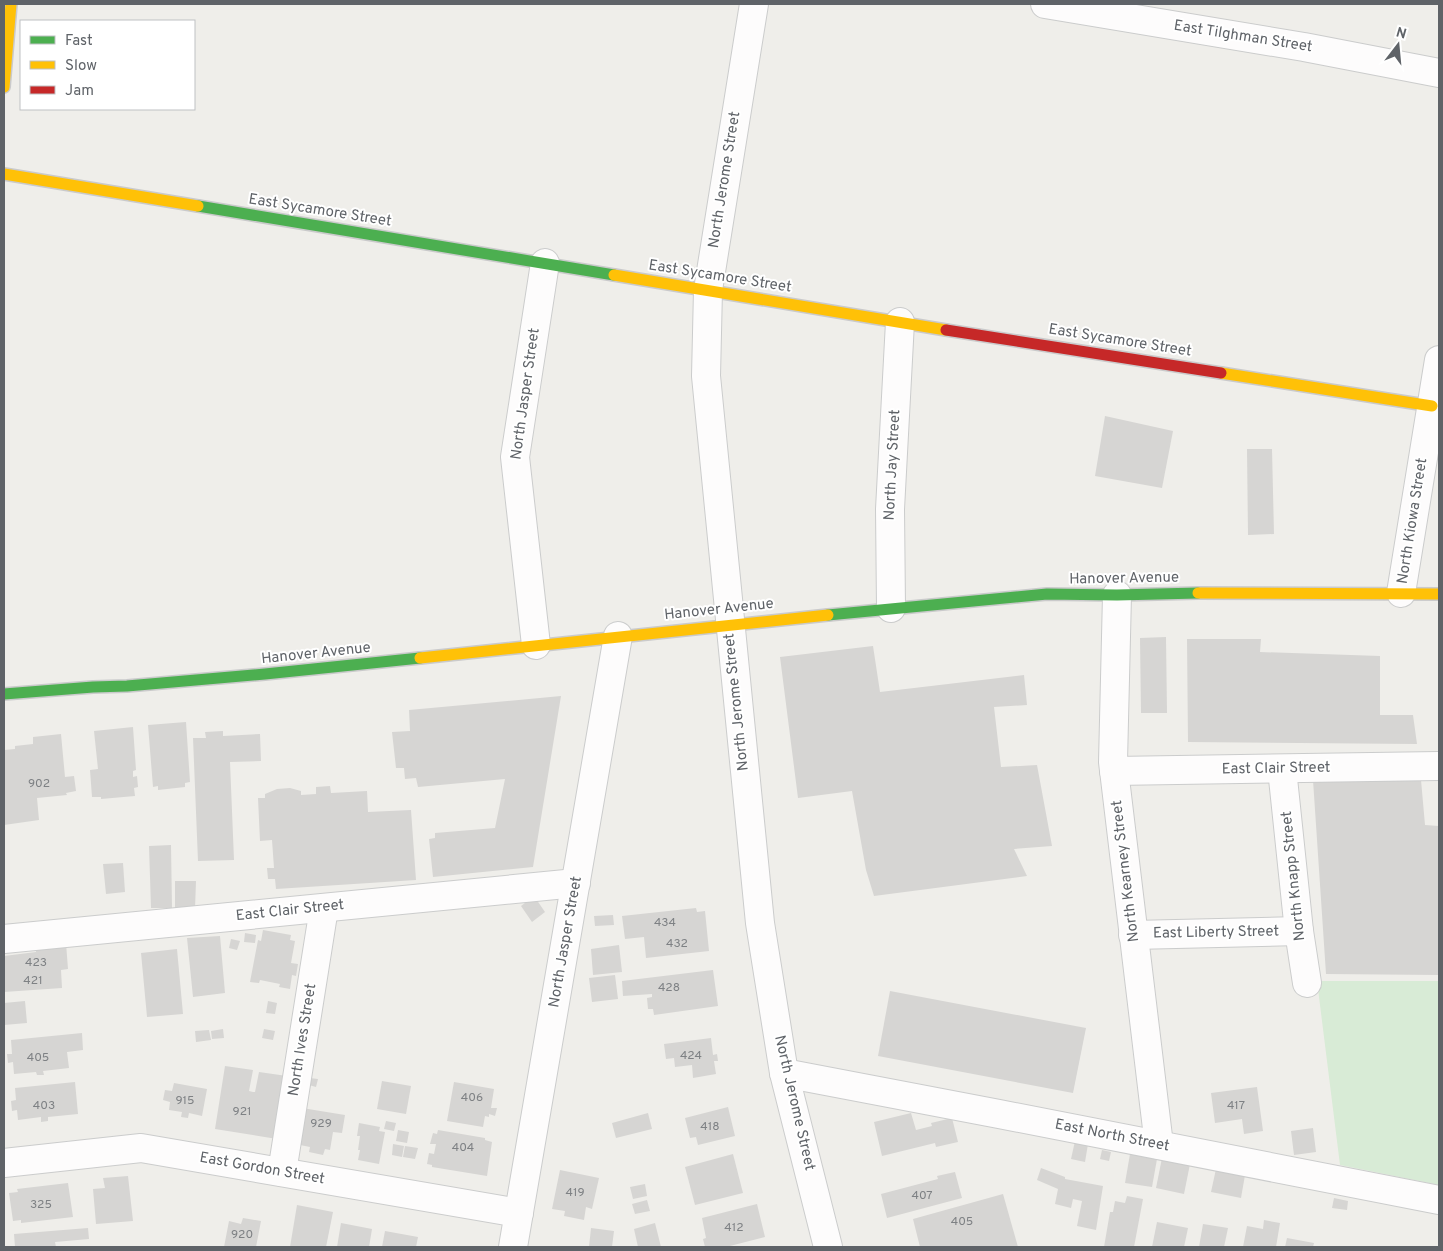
<svg xmlns="http://www.w3.org/2000/svg" width="1443" height="1251" viewBox="0 0 1443 1251" font-family="Overpass,sans-serif">
<style>
.green{fill:#d8ebd6}
.building{fill:#d6d5d3}
.lines{fill:none;stroke-linecap:round;stroke-linejoin:round}
.street-casing{stroke:#cbcccc;stroke-width:30}
.fast-casing{stroke:#cacacb;stroke-width:14}
.slow-casing{stroke:#cacacb;stroke-width:14}
.jam-casing{stroke:#cacacb;stroke-width:14}
.street{stroke:#fdfcfc;stroke-width:28}
.fast{stroke:#4caf50;stroke-width:11}
.slow{stroke:#ffc107;stroke-width:11}
.jam{stroke:#c62828;stroke-width:11}
.labels{text-anchor:middle;dominant-baseline:central;stroke-width:4;stroke-linejoin:round;paint-order:stroke}
.number-label{font-size:12px;fill:#7e8184}
.street-label{font-size:15px;fill:#5f6368;stroke:#fff}
</style>
<rect width="100%" height="100%" fill="#efeeea"/>
<path class="green" d="M1317,981H1439V1185L1340,1165Z"/>
<g class="building">
<path d="M1105,416L1173,431L1162,488L1095,476Z"/>
<path d="M1247,449H1272L1274,534L1248,535Z"/>
<path d="M1166,637L1167,713H1141L1140,638Z"/>
<path d="M1187,639H1261L1260,652L1380,656V715H1413L1417,744L1188,742Z"/>
<path d="M873,646L880,692L1024,675L1027,705L994,707L1001,767L1037,765L1052,846L1014,849L1027,876L874,896L866,870L852,791L798,798L780,657Z"/>
<path d="M561,696L533,867L433,877L429,839L435,838V833L495,828L505,779L418,787L416,778L405,779L404,768H396L392,732L410,731L409,710Z"/>
<path d="M186,722L190,782L185,783V787L158,790V786L153,787L148,725Z"/>
<path d="M133,727L136,770L133,771V777L137,776L138,787L134,788L135,796L101,799V797H92L90,770L98,769L94,731Z"/>
<path d="M223,731V736L260,734L261,761L230,762L234,860L198,861L193,738H206L205,732Z"/>
<path d="M61,734L65,777L74,776L76,791L66,793L67,795L37,798L39,820L4,825V750L15,749V746L33,744V737Z"/>
<path d="M1313,780H1421L1425,825L1439,826V975L1326,974Z"/>
<path d="M330,786L331,793L367,791L368,812L411,810L416,880L276,889L275,879H268L267,868H274L272,840L260,841L258,798H265V794L277,789L290,788L301,791V795L316,794V787Z"/>
<path d="M171,845L172,908H151L149,846Z"/>
<path d="M123,863L125,892L106,894L103,864Z"/>
<path d="M175,881H196L195,909L175,908Z"/>
<path d="M534,896L545,912L532,922L521,906Z"/>
<path d="M696,908L697,912L705,911L709,951L646,958L644,937L625,939L622,916Z"/>
<path d="M613,915L614,925L595,926L594,916Z"/>
<path d="M263,930L291,935L290,940L295,941L291,963L298,964L296,976L292,975L290,989L279,987L280,984L260,980L259,983L250,982L258,940L261,941Z"/>
<path d="M245,933L256,935L255,943L244,942Z"/>
<path d="M220,936L225,993L193,997L187,938Z"/>
<path d="M231,939L240,941L237,950L229,948Z"/>
<path d="M66,943L68,969L61,970L62,988L4,992V956L36,952V945Z"/>
<path d="M619,945L622,972L593,975L591,949Z"/>
<path d="M177,949L183,1014L147,1017L141,953Z"/>
<path d="M713,970L718,1006L654,1015L653,1009H648L647,998L652,997V994L623,996L622,981Z"/>
<path d="M615,975L618,999L592,1002L589,978Z"/>
<path d="M890,991L1086,1028L1073,1093L878,1056Z"/>
<path d="M25,1001L27,1023L4,1025V1003Z"/>
<path d="M268,1001L277,1003L275,1014L266,1013Z"/>
<path d="M223,1029L224,1038L212,1039L211,1031Z"/>
<path d="M264,1029L275,1031L273,1040L262,1038Z"/>
<path d="M209,1030L211,1040L196,1042L195,1031Z"/>
<path d="M82,1033L83,1050L67,1052L69,1068L43,1071L44,1075H37L36,1072L14,1074L13,1062L8,1063L7,1054H12L11,1040Z"/>
<path d="M711,1038L713,1055L717,1054L718,1061H714L716,1074L693,1078L692,1065L675,1067L674,1058L666,1059L664,1044Z"/>
<path d="M225,1066L253,1070L249,1091L253,1092H255L259,1072L287,1076L277,1139L215,1129Z"/>
<path d="M310,1078L318,1079L316,1087L309,1085Z"/>
<path d="M382,1081L411,1086L406,1114L377,1109Z"/>
<path d="M75,1082L78,1114L48,1117V1121L41,1122V1117L18,1120L17,1110L12,1111L11,1101L16,1100L15,1088Z"/>
<path d="M454,1082L494,1089L491,1108H497L495,1116L489,1114V1117L485,1116L483,1127L447,1121Z"/>
<path d="M174,1083L207,1089L202,1116L189,1113L188,1118L181,1117L182,1112L169,1110L170,1102L163,1100L165,1090L172,1091Z"/>
<path d="M1257,1087L1263,1131L1244,1134L1242,1119L1215,1123L1211,1093Z"/>
<path d="M728,1107L735,1136L698,1145L696,1137L690,1138L685,1118Z"/>
<path d="M302,1108L345,1115L342,1133L333,1132L330,1150L325,1149L323,1155L309,1152L310,1147L295,1144Z"/>
<path d="M648,1113L652,1129L616,1138L612,1123Z"/>
<path d="M911,1113L916,1130L932,1126L931,1123L952,1118L958,1142L936,1147L935,1143L882,1156L874,1122Z"/>
<path d="M386,1121L396,1123L394,1131L384,1129Z"/>
<path d="M359,1123L380,1127L379,1131L385,1132L379,1164L358,1160L360,1150H358L360,1136H357Z"/>
<path d="M1313,1128L1316,1152L1294,1155L1291,1131Z"/>
<path d="M398,1130L409,1132L407,1143L396,1141Z"/>
<path d="M438,1130L485,1138V1140L492,1142L487,1176L432,1167V1165L427,1164L429,1153L434,1154L436,1144H430L433,1133L437,1134Z"/>
<path d="M1075,1141L1088,1144L1085,1162L1071,1159Z"/>
<path d="M393,1144L404,1146L402,1157L392,1155Z"/>
<path d="M405,1146L418,1148L415,1159L403,1157Z"/>
<path d="M1102,1150L1111,1152L1109,1161L1100,1159Z"/>
<path d="M733,1154L743,1193L695,1205L685,1167Z"/>
<path d="M1130,1154L1157,1159L1152,1187L1125,1183Z"/>
<path d="M1162,1158L1190,1164L1184,1194L1156,1188Z"/>
<path d="M1041,1168L1065,1177V1179L1103,1186L1096,1230L1077,1226L1082,1201L1073,1199L1071,1208L1055,1204L1058,1189L1037,1180Z"/>
<path d="M1216,1169L1245,1175L1241,1198L1211,1192Z"/>
<path d="M560,1170L599,1178L592,1209L586,1207L584,1220L564,1216L565,1211L552,1209Z"/>
<path d="M955,1172L962,1198L887,1218L881,1194L938,1179L937,1176Z"/>
<path d="M128,1176L133,1221L96,1224L93,1189L105,1188L103,1178Z"/>
<path d="M68,1183L73,1217L21,1223V1220L13,1221L9,1193L18,1192L17,1189Z"/>
<path d="M645,1184L647,1196L633,1199L630,1187Z"/>
<path d="M1003,1194L1018,1247H920L913,1219Z"/>
<path d="M1127,1196L1143,1199L1134,1247H1104L1110,1212H1113L1115,1201L1125,1203Z"/>
<path d="M1334,1198L1348,1201L1347,1210L1332,1208Z"/>
<path d="M647,1200L650,1211L635,1214L632,1204Z"/>
<path d="M757,1204L765,1237L726,1247H705L703,1239L706,1238L702,1218Z"/>
<path d="M297,1205L333,1212L326,1247H290Z"/>
<path d="M243,1218L261,1221L256,1247H224L229,1221L241,1224Z"/>
<path d="M1264,1220L1280,1223L1276,1247H1243L1247,1226L1263,1229Z"/>
<path d="M1157,1222L1188,1228L1184,1247H1152Z"/>
<path d="M341,1223L372,1229L369,1247H337Z"/>
<path d="M655,1223L661,1247H638L634,1229Z"/>
<path d="M1203,1224L1228,1228L1224,1247H1199Z"/>
<path d="M88,1228L89,1239L55,1242L56,1247H15L14,1234Z"/>
<path d="M591,1228L614,1231L612,1247H589Z"/>
<path d="M385,1231L418,1237L416,1247H382Z"/>
<path d="M1287,1238L1314,1243L1313,1247H1285Z"/>
</g>
<g class="lines">
<defs>
<g id="street">
<path d="M754,4L708,290L706,376L760,923L784,1073L828,1247"/>
<path d="M1045,4L1304,47L1439,73"/>
<path d="M1401,593L1439,360"/>
<path d="M1117,595L1113,762L1159,1145"/>
<path d="M891,608L890,509L900,322"/>
<path d="M536,645L515,457L545,263"/>
<path d="M1282,769L1299,931L1307,983"/>
<path d="M1114,771L1439,766"/>
<path d="M1133,935L1299,931"/>
<path d="M4,939L576,883"/>
<path d="M784,1073L999,1114L1439,1200"/>
<path d="M4,1163L141,1148L519,1213"/>
<path d="M282,1172L324,908"/>
<path d="M513,1247L618,636"/>
</g>
<g id="fast">
<path d="M198,206L614,275"/>
<path d="M828,615L1047,594L1117,595L1198,593"/>
<path d="M4,694L93,687L127,686L265,674L420,658"/>
</g>
<g id="slow">
<path d="M4,87L11,4"/>
<path d="M4,174L198,206"/>
<path d="M614,275L946,330"/>
<path d="M1221,373L1432,406"/>
<path d="M1198,593L1439,594"/>
<path d="M420,658L828,615"/>
</g>
<path id="jam" d="M946,330L1221,373"/>
</defs>
<use href="#street" class="street-casing"/>
<use href="#fast" class="fast-casing"/>
<use href="#slow" class="slow-casing"/>
<use href="#jam" class="jam-casing"/>
<use href="#street" class="street"/>
<use href="#fast" class="fast"/>
<use href="#slow" class="slow"/>
<use href="#jam" class="jam"/>
</g>
<g class="labels">
<g class="number-label">
<text x="39" y="784">902</text>
<text x="665" y="923">434</text>
<text x="677" y="944">432</text>
<text x="36" y="963">423</text>
<text x="33" y="981">421</text>
<text x="669" y="988">428</text>
<text x="691" y="1056">424</text>
<text x="38" y="1058">405</text>
<text x="472" y="1098">406</text>
<text x="185" y="1101">915</text>
<text x="44" y="1106">403</text>
<text x="1236" y="1106">417</text>
<text x="242" y="1112">921</text>
<text x="321" y="1124">929</text>
<text x="710" y="1127">418</text>
<text x="463" y="1148">404</text>
<text x="575" y="1193">419</text>
<text x="922" y="1196">407</text>
<text x="41" y="1205">325</text>
<text x="962" y="1222">405</text>
<text x="734" y="1228">412</text>
<text x="242" y="1235">920</text>
</g>
<g class="street-label">
<text transform="translate(1243 37) rotate(9)">East Tilghman Street</text>
<text transform="translate(725 180) rotate(-81)">North Jerome Street</text>
<text transform="translate(320 211) rotate(9)">East Sycamore Street</text>
<text transform="translate(720 277) rotate(9)">East Sycamore Street</text>
<text transform="translate(1120 341) rotate(9)">East Sycamore Street</text>
<text transform="translate(526 394) rotate(-82)">North Jasper Street</text>
<text transform="translate(893 465) rotate(-87)">North Jay Street</text>
<text transform="translate(1413 521) rotate(-81)">North Kiowa Street</text>
<text transform="translate(1124 579) rotate(-1)">Hanover Avenue</text>
<text transform="translate(719 610) rotate(-6)">Hanover Avenue</text>
<text transform="translate(316 654) rotate(-6)">Hanover Avenue</text>
<text transform="translate(737 702) rotate(-96)">North Jerome Street</text>
<text transform="translate(1276 769) rotate(-1)">East Clair Street</text>
<text transform="translate(1126 871) rotate(-97)">North Kearney Street</text>
<text transform="translate(1294 876) rotate(-96)">North Knapp Street</text>
<text transform="translate(290 911) rotate(-6)">East Clair Street</text>
<text transform="translate(1216 933) rotate(-1)">East Liberty Street</text>
<text transform="translate(566 942) rotate(-80)">North Jasper Street</text>
<text transform="translate(303 1040) rotate(-81)">North Ives Street</text>
<text transform="translate(794 1103) rotate(77)">North Jerome Street</text>
<text transform="translate(1112 1136) rotate(11)">East North Street</text>
<text transform="translate(262 1169) rotate(10)">East Gordon Street</text>
</g>
</g>
<rect width="1443" height="1251" fill="none" stroke="#5f6368" stroke-width="10"/>
<rect x="20" y="20" width="175" height="90" fill="#ffffff" stroke="#bfc1c3"/>
<rect x="30" y="36" width="25" height="8" fill="#4caf50" stroke="#bfc1c3"/>
<text x="65" y="45" font-size="15" fill="#5f6368">Fast</text>
<rect x="30" y="61" width="25" height="8" fill="#ffc107" stroke="#bfc1c3"/>
<text x="65" y="70" font-size="15" fill="#5f6368">Slow</text>
<rect x="30" y="86" width="25" height="8" fill="#c62828" stroke="#bfc1c3"/>
<text x="65" y="95" font-size="15" fill="#5f6368">Jam</text>
<g transform="translate(1398 45) rotate(16)" stroke="#ffffff" stroke-width="4" paint-order="stroke">
<path d="M0-4L9 19L0 12L-9 19Z" fill="#5f6368"/>
<text y="-8" font-size="14" font-weight="bold" text-anchor="middle" fill="#5f6368">N</text>
</g>
</svg>
